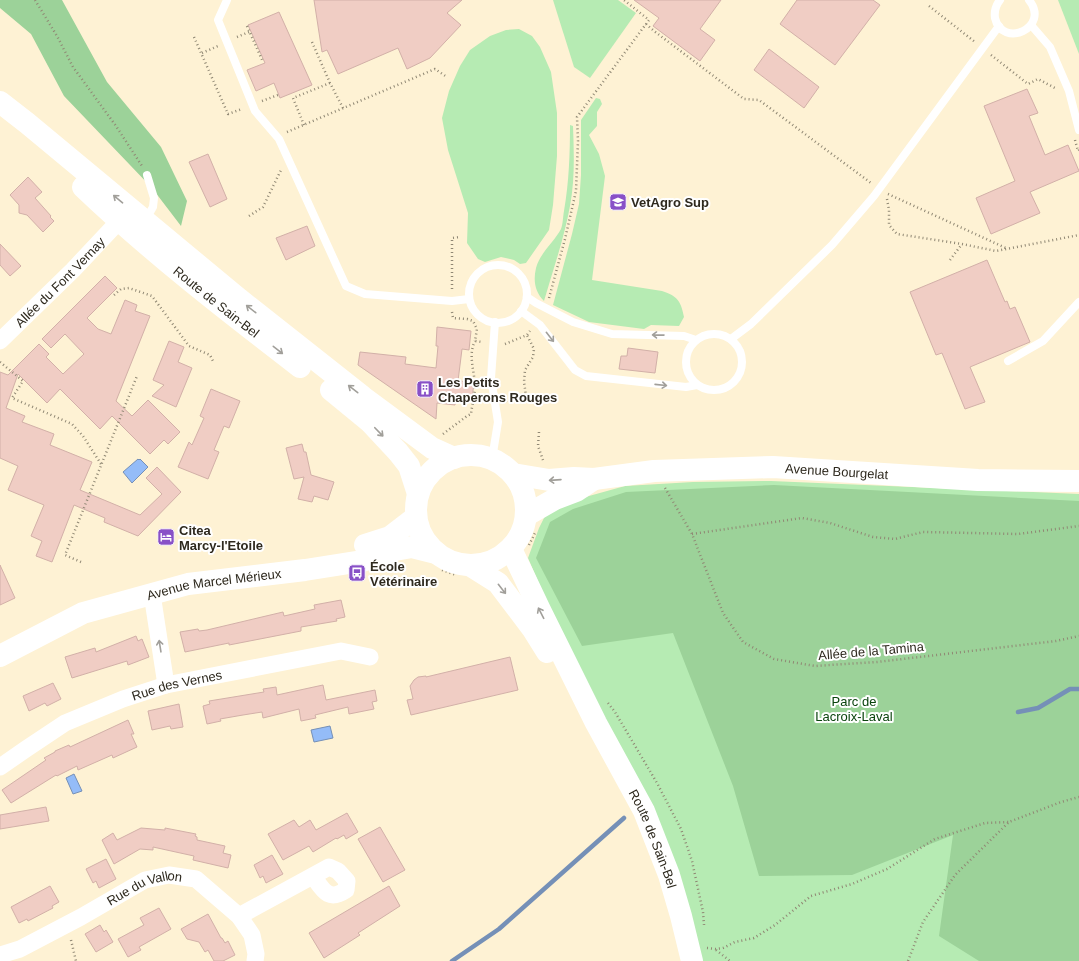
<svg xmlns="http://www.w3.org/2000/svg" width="1079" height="961" viewBox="0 0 1079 961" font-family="Arial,sans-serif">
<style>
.green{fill:#b6ebb3}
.forest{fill:#9cd299}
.water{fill:#94bcf8;stroke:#7590b7}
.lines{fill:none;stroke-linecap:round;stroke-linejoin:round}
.stream{stroke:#7590b7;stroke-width:4.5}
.building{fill:#f0cdc4;stroke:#d2b0a8}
.path{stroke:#908874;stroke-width:2.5;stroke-dasharray:1 3;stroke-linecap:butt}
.lane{stroke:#fff;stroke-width:8}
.street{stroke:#fff;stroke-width:17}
.secondary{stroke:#fff;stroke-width:22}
.primary{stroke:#fff;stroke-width:22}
.oneway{stroke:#a19f9a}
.labels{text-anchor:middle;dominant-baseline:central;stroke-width:4;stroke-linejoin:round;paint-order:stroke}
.poi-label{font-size:13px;font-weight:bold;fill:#2e291e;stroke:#fff;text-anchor:start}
.street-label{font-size:13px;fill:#2e291e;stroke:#fff}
.park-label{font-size:13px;fill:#0a440d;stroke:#fff}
</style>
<rect width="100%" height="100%" fill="#fef2d4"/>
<g class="green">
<path d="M553,0H618L636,13L590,78L574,67Z"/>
<path d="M1058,0H1079V54Z"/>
<path d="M519,29L532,36L540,47L551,72L557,113V156L553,205L549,230L526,263L520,264L514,260L501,257L485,262L478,259L467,243L468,213L448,150L442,118L449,91L460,66L470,50L490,36L506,30Z"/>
<path d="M596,98L600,99L602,104L597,112V126L589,135L599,154L605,176L592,280L662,291C678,296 681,302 684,317L679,326L651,325L644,329L589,322L553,305L572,234L579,204L581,175V120Z"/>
<path d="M570,125L573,126C574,152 575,180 570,206C564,239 553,270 544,301C535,292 533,281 536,268C540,253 554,242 561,229C563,224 563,216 564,211C569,182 570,154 570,125Z"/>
<path d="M771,481L1079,494V961H701L604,717L549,607L528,558L539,528L546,514L571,501L625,486L693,482Z"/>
</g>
<g class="forest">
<path d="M0,0H62L107,82L161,147L187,201L181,226L152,188L64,96L31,34L0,8Z"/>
<path d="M774,485L1079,501V961H979L939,936L953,835L852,875L759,876L733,786L673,633L582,646L536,558L550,522L573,509L626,492Z"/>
</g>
<g class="water">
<path d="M138,459L139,460L140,459L148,467L132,483L123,472Z"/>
<path d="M330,726L333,738L314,742L311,730Z"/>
<path d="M74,774L82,791L73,794L66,778Z"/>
</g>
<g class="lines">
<g class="stream">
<path d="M1018,712L1038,708L1070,689H1079"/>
<path d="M452,961L499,929L624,818"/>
</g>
</g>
<g class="building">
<path d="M314,0H462L447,13L461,25L430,58L407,69L398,48L338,74L327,50L322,52Z"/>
<path d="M634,0H721L700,29L715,40L700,61L653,26L659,18Z"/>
<path d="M797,0H873L880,5L835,65L780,24Z"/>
<path d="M279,12L312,85L280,98L274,83L256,91L247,70L265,63L248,25Z"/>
<path d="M769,49L819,87L804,108L754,70Z"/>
<path d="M1027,89L1038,113L1029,116L1045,155L1068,145L1079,171L1030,192L1040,213L991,234L976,198L1015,181L984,106Z"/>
<path d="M208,154L227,199L210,207L189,162Z"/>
<path d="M28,177L42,192L35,198L51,216L50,217L54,221L43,232L27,215L19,213V205L10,195Z"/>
<path d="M307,226L315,246L286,260L276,238Z"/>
<path d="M0,244L21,266L10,276L0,265Z"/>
<path d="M987,260L1005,302L1007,301L1010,309L1015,307L1030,342L970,367L985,402L965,409L942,353L936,355L910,292Z"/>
<path d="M105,276L117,288L87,318L98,329L111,334L125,300L137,305L135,311L150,316L116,401L132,416L148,400L180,432L168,444L164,440L150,454L112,416L100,429L60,389L47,403L18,374L6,408L25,416L22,422L54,434L50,445L92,462L80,490L140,515L162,494L146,478L157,467L181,492L138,536L104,522L105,518L74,505L52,562L36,556L42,541L31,536L44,505L8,490L18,466L0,458V372L8,375L39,344L49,354L46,357L63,374L84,354L65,334L51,348L42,339Z"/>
<path d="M437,327L471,331L469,350L462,349L458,381L474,382L472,399L456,398L455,405L437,403L436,419L358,365L360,352L406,357L405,364L436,368L438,346H436Z"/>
<path d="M169,341L184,347L178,362L192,368L176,407L152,396L164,385L153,380Z"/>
<path d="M628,348L658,352L655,373L619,369L621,356H627Z"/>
<path d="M211,389L240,401L229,428L224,426L214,450L219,452L208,479L178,467L189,442L192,445L204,418L200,416Z"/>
<path d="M302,444L304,452H306L311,475L334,482L328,500L314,496L312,502L298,499L304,477L294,479L286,448Z"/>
<path d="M0,565L15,598L0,605Z"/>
<path d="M341,600L345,617L336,619L337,621L301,627V631L229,645V643L185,652L180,632L198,629L199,631L207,630L283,612L284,616L315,609L314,605Z"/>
<path d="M136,636L138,641L142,639L149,657L128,665L127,661L72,678L65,657L95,648L96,652Z"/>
<path d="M510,657L518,690L411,715L407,700L413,699L410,686L414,680L418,677L426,676V677Z"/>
<path d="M53,683L61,699L47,706L45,703L29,711L23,696Z"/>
<path d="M323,685L326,700L375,690L377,701L372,702L374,709L349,714L348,707L315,715L316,718L301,721L299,709L263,718L262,712L243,715L220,719L221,721L207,724L203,706L210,704L209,701L264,692L263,689L276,687L277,695Z"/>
<path d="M179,704L183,727L171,729L170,726L152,730L148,711Z"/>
<path d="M128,720L134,734H131L137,747L113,758L112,755L78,770L77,766L57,776L56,775L11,803L2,790L46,760L44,758L55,752V751L69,745L70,747Z"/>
<path d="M46,807L49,821L0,829V815Z"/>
<path d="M347,813L358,832L346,839L344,835L337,839L336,838L313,852L309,846L283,860L268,834L294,820L299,827L310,820L316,830Z"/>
<path d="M380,827L405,870L383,882L358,839Z"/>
<path d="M141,828L165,830V828L196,834L195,836L197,837V840L225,846L223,853L231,855L228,868L193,860L194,856L153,847V850L140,849L114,864L102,840L113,833L117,840Z"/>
<path d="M272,855L283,874L266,883L263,876L260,878L254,865Z"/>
<path d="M106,859L116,879L99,888L96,881L93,883L86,869Z"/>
<path d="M50,886L59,902L52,906L53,908L28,921L27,919L19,923L11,907Z"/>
<path d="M389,886L400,906L358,933L360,935L324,958L309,933Z"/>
<path d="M159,908L171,929L139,947L141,950L128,957L118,939L144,925L140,918Z"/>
<path d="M208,914L221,938H222L225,943L228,941L235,955L223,961H214L208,950L205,952L199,942L187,939L181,929Z"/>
<path d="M100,925L104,932L106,930L113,942L96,952L85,934Z"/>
</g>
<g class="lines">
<g class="path">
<path d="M35,0L57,36L73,67L116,126L142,166"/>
<path d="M929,6L975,42"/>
<path d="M646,24L654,31L744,99L759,100L871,183"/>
<path d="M247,26L263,62"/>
<path d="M194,37L228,114L242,109"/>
<path d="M237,37L249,32"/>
<path d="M312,42L330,83L343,108"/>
<path d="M202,53L218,46"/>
<path d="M991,55L1028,84L1038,79L1055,88"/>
<path d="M262,101L278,95"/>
<path d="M304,125L293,98L330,83"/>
<path d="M287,132L435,69L447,77"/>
<path d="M1075,140L1078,151L1079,150"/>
<path d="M888,194L1008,249"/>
<path d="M887,199L889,210V225L897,234L962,244"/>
<path d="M249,216L263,207L281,170"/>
<path d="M950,260L962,244L996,251L1079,235"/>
<path d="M452,289V238L460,237"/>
<path d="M114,295L121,289L129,288L152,296L189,346L210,355L213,361"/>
<path d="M549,298L565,239L576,191L578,141L577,117L649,20L624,0"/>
<path d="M452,312L453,318L467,319L473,321L477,329L475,341L482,342"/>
<path d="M505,344L527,335L530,331"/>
<path d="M0,362L23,381L12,398L72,424L83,436L101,464"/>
<path d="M473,399L483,400"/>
<path d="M506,401L526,396L524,382L525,370L533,357L534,349L527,335"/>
<path d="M539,432L538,446L543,460"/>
<path d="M443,434L467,416L471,414C472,405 475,395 475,385C474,369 468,355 475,341"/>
<path d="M665,488L692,534L723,613L743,642L774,659L815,666L877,662L1056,641L1079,636"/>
<path d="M692,534L802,518L830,523L873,537L895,539L923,532L1018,534L1079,526"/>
<path d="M529,545L536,531"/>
<path d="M81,562L65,555L137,376"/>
<path d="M442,570L456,575"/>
<path d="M608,703L615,712L657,783L681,829L692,861L703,912L704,925"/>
<path d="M71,940L76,961"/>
<path d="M707,948L716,949L723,948L735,942L754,938L775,925L811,896L852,884L887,869L935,839L985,823L1009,822"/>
<path d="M716,950L730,961"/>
<path d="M908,961L923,922L955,875L1009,822L1061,802L1079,797"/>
</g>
<g class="lane">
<path d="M227,0L218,20L255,111L279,139L346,286L365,294L452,301L469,299"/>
<path d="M1000,0C996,5 994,11 995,18C1002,49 1051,28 1029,0"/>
<path d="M1031,25L1050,47L1069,91L1079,130"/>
<path d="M145,221L153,207L154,198L147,175"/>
<circle cx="498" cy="294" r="29"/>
<path d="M527,297L536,303L573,322L612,334L684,336L696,340"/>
<path d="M521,311L540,325L575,370L586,376L686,387L697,385"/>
<circle cx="714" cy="362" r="28"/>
<path d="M731,339L751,324L832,245L874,196L999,26"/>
<path d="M1008,361L1043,341L1079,302"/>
<path d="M492,459L498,422L491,378L495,322"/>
</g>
<g class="street">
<path id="s1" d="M0,341L73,270L119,221L129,219L131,221"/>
<path d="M152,594L166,685"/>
<path id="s2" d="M0,767L26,749L65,723L123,699L166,685L341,651L370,657"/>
<path d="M239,916L329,867L338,871L347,881L346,890C328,902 323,890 313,876"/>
<path id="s3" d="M0,955L20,949L81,917L145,880L169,875L196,879L239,916L252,935L256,954L255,961"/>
</g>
<g class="secondary">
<path d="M0,102L27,123L239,299L363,397L432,448L454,458"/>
<path id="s4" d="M83,187C151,252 226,310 300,367"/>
<path d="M331,390L370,422L398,452L409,466L418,494"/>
<path d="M365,545L390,537L416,517"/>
<path id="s5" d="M0,656L83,613L188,584L305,570L362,561L395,550L412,547L436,553"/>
</g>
<g class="primary">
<circle cx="471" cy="510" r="55"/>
<path id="s6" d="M513,474L549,480L574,478L594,479L654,471L773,467L978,480L1079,481"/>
<path d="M527,515L555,499L576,491L594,479"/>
<path id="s7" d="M511,549L540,610L596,723L644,811L669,875L681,916L692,961"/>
<path d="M471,566L498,583L532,628L547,652"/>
</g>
</g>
<defs><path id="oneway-shaft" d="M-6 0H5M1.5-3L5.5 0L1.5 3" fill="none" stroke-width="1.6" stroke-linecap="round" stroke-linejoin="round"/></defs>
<g class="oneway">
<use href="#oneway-shaft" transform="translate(118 199) rotate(-140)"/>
<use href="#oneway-shaft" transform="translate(251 309) rotate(-142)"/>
<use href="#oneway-shaft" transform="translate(658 335) rotate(-179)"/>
<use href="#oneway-shaft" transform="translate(550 337) rotate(52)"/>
<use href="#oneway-shaft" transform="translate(278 350) rotate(38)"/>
<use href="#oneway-shaft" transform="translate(661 385) rotate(6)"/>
<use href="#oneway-shaft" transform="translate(353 389) rotate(-142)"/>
<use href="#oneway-shaft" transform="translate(379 432) rotate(46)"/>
<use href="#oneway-shaft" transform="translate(555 480) rotate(176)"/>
<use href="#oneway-shaft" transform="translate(502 589) rotate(52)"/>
<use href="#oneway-shaft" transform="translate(541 613) rotate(-117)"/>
<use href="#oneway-shaft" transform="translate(160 646) rotate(-99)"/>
</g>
<defs>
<symbol id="university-square" viewBox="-11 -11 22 22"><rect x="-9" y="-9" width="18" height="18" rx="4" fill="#8850c7" stroke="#fff"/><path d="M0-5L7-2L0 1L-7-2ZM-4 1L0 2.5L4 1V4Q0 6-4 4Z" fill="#fff"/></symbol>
<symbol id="building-square" viewBox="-11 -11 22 22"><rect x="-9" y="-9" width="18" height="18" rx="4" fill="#8850c7" stroke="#fff"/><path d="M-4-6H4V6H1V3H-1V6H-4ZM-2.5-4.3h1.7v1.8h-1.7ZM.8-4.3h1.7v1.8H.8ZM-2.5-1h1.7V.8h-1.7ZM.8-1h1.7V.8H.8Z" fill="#fff"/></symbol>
<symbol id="hotel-square" viewBox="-11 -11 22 22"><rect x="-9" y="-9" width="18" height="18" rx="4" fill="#8850c7" stroke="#fff"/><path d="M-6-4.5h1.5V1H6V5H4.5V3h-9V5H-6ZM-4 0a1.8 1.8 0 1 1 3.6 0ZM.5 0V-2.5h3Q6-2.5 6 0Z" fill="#fff"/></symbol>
<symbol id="bus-square" viewBox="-11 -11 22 22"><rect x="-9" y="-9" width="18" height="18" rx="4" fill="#8850c7" stroke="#fff"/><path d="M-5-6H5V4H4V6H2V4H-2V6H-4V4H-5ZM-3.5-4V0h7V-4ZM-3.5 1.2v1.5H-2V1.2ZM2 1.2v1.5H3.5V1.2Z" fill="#fff"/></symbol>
</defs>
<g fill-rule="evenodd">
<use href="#university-square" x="608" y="192" width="20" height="20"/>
<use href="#building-square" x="415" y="379" width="20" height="20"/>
<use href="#hotel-square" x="156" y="527" width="20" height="20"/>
<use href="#bus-square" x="347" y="563" width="20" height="20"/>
</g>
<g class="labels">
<g class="poi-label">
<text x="631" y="202">VetAgro Sup</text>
<text x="438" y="382">Les Petits<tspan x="438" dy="15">Chaperons Rouges</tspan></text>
<text x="179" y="530">Citea<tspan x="179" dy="15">Marcy-l'Etoile</tspan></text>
<text x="370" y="566">École<tspan x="370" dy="15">Vétérinaire</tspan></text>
</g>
<g class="street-label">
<text stroke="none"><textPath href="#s1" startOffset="84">Allée du Font Vernay</textPath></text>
<text stroke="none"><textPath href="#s4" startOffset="176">Route de Sain-Bel</textPath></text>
<text stroke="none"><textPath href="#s6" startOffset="325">Avenue Bourgelat</textPath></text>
<text stroke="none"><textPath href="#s5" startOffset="228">Avenue Marcel Mérieux</textPath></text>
<text transform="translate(871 651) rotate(-5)">Allée de la Tamina</text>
<text stroke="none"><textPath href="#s2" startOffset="197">Rue des Vernes</textPath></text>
<text stroke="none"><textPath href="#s7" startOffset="323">Route de Sain-Bel</textPath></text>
<text stroke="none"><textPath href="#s3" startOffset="161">Rue du Vallon</textPath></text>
</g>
<g class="park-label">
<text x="854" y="701">Parc de<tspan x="854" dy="15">Lacroix-Laval</tspan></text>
</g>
</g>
</svg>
